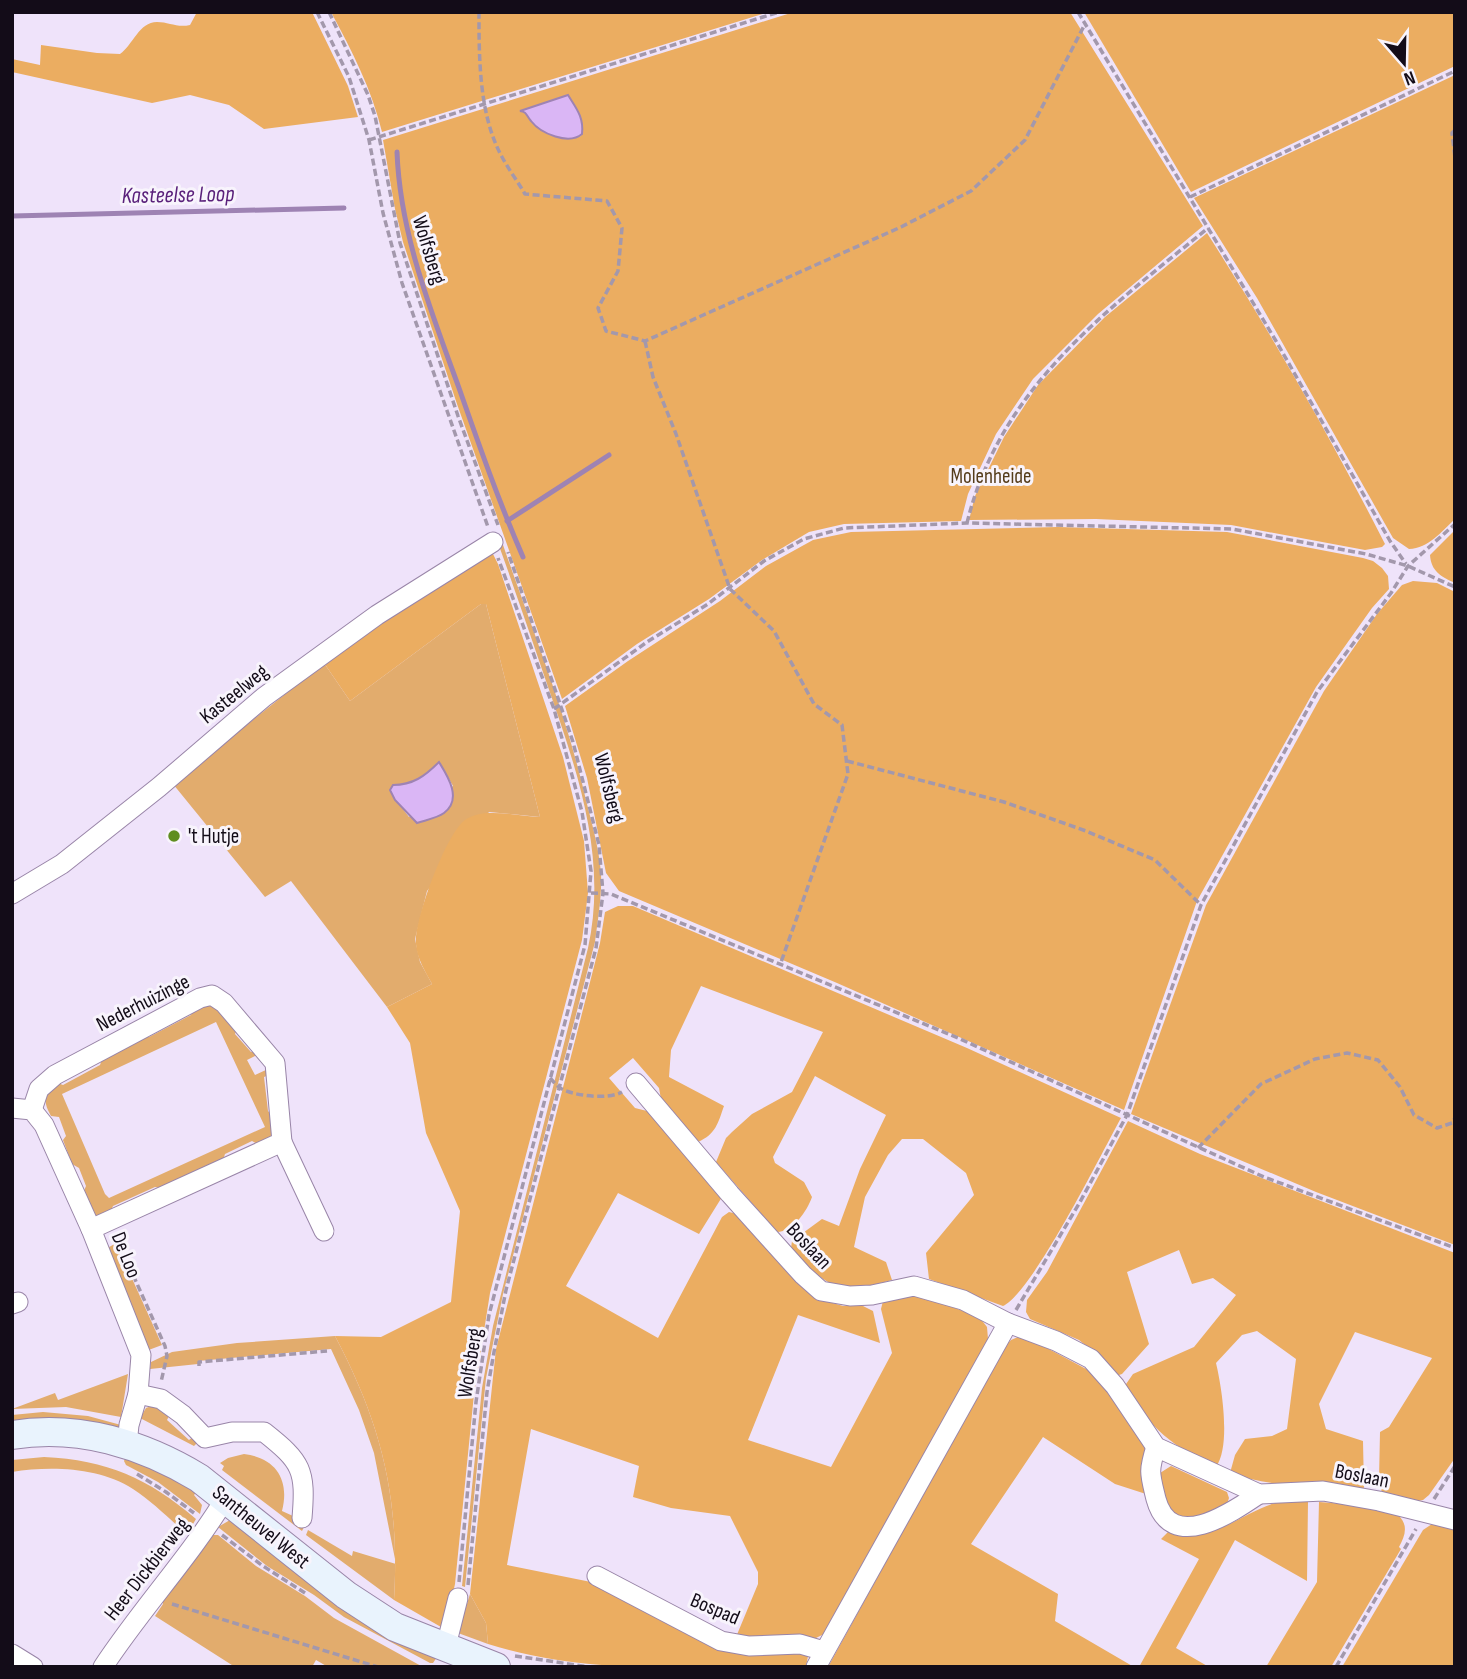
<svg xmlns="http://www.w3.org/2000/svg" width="1467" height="1679" viewBox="0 0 1467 1679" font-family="'Sofia Sans Condensed',sans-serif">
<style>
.green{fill:#e2ac6d;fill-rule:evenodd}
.forest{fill:#ebad61;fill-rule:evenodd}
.water{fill:#dab6f5;stroke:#9e83b3;stroke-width:2}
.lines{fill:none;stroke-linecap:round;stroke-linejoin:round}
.stream{stroke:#9e83b3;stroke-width:5}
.street-casing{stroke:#9985a8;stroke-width:21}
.secondary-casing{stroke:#9985a8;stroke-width:30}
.path{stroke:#a398ac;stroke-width:3.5;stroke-dasharray:7 3.5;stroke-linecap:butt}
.street{stroke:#fff;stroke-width:19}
.secondary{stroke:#e9f3fd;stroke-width:28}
.poi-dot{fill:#5f8d20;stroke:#f8f4fc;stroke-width:2.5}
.labels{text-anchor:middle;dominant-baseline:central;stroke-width:6;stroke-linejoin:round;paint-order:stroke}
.street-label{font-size:21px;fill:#130c18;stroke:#f8f4fc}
.park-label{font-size:21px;fill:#553c1b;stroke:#f8f4fc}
.poi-label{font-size:21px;fill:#130c18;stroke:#f8f4fc;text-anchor:start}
.water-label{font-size:23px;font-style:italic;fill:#5a217b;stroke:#f8f4fc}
</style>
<rect width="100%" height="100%" fill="#efe3fa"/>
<g class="green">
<path d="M502,542C531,627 566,712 586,800C592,824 599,848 601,873C602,896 598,919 595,942L503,1294L486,1378L465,1587L462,1586L482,1388L493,1326L588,948C608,857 577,770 547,684C531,637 515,590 498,543Z"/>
<path d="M481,604H486L540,817L489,812L427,891L415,939L420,962L432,984L387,1007L291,881L265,897L173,784L324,663L350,701ZM439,762L453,786L409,817L396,800L390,790L393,785C413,785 425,775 439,762Z"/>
<path d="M213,1003L237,1029L235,1034L251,1052L256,1051L259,1054L247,1060L255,1075L268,1069L269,1075L264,1077L268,1111L275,1119L273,1137L259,1145L252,1141L225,1154L222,1163L165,1189L155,1187L113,1206L110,1213L99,1217L94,1214L83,1193L86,1186L79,1168L72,1164L63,1140L66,1136L59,1117L51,1116C42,1100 45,1096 55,1082L63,1085L100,1065L103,1057L145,1032L149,1037L191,1015L194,1006ZM216,1022L265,1127L109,1198L105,1194L62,1094Z"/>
<path d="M116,1243L162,1345L146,1351L106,1249Z"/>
<path d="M335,1336C382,1425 400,1499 394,1600L306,1535L308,1530L352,1556L353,1551L396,1564L374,1453L359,1410L331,1349L198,1361V1364L150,1369L151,1362L172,1352L237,1343Z"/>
<path d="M128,1374L121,1417L66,1407L12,1409L55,1393L58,1400Z"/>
<path d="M154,1405L169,1416L167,1420L189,1440L193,1437L198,1442L194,1446L140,1418L146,1408Z"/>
<path d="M43,1412L88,1416L121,1425L119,1429L12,1426V1415Z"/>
<path d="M127,1453L198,1490L194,1495L202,1505L200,1514L158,1482L126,1465L124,1461Z"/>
<path d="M244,1454C276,1458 290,1480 282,1511L293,1516V1519L304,1527L302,1531L222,1470L224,1466L220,1463L228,1458Z"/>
<path d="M44,1457C107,1460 148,1478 196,1519L187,1534C169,1519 152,1501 133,1489C99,1467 50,1466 12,1472V1460Z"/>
<path d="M230,1520L437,1657L433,1663H430L344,1617L314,1595L267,1566L218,1527Z"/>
<path d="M213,1535H218L256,1566L305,1596L334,1618L423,1667H328L316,1660L312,1667H235L155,1616L163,1604L162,1599Z"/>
<path d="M470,1594L486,1623L488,1644L458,1633Z"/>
</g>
<g class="forest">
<path d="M197,12H312L348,86L358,117L264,129L229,105L190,95L152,103L12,72V59L40,65L41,45L97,53L120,54C133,45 139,22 157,22C169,22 177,28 190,25Z"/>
<path d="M331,12H769L382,132C372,90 352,51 331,12Z"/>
<path d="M794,12H1070L1203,226L1098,314L1033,379L996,434L968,494L961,521L844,524L809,532L762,560L709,599L637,644L562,699L457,404L403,242L395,209L383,140ZM568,95C576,109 585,119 581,136C564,140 544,136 532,122C526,116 528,113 520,111Z"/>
<path d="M1084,12H1455V66L1191,192Z"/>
<path d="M1455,75V519C1441,532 1429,548 1409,549L1393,538L1257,298L1194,198Z"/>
<path d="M1207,233C1271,333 1331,438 1385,544L1382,547L1365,550L1231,525L1096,519L969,520L975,496L1004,437L1038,385L1105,317Z"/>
<path d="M1058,527L1227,532L1363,558L1373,561L1382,568L1388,576L1389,589L1372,608L1316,687L1197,901L1124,1110L837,983L619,891L606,873L587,778L565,706L628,661L720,601L766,566L813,540L851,532Z"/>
<path d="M1455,530V583C1441,577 1431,571 1430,555Z"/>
<path d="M491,550L498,564L563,757L584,841L588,893L582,940L490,1293L474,1394L455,1584L449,1611L441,1627L394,1600C400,1499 382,1425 335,1336L381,1337L451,1302L460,1211L426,1133L410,1043L387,1007L432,984C425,971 417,959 416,944C414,920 446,834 465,820C484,806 518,817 540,817L486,604H481L350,701L324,663L378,622Z"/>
<path d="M1413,581L1437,583L1455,592V1245L1316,1192L1131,1114L1206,905L1324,691L1377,614L1402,585Z"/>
<path d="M618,906H633L967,1048L1121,1118C1101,1154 1033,1292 1003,1306L929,1279L926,1253L974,1195L966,1173L923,1139H902L888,1155L865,1197L854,1247L886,1262L892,1280C837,1295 828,1289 791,1248L792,1241L822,1219L839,1226L860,1169L886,1115L815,1076L773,1157L775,1163L804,1182L812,1197C807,1211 793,1232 777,1232L716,1162L726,1138L732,1132L752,1114L792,1092L823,1032L701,986L671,1050L669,1077L724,1106C718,1123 716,1134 698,1142L661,1099L659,1088L633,1058L609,1078L635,1108L647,1111L722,1197L699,1234L618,1193L566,1286L658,1338L722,1217L729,1212L737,1214L819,1299L843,1306H863L873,1311L880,1343L798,1315L748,1440L831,1467L892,1353L881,1309L883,1301L923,1295L980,1318L987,1327L988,1339L837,1614L826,1633L814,1639L736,1637L758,1584V1572L730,1516L671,1508L633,1497L639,1466L531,1429L507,1565L591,1582L712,1645L802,1652L808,1656L806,1667C700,1667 591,1676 488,1644L486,1623L470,1594L496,1349L600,943L605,912Z"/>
<path d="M1128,1121L1200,1154L1455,1253V1458L1429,1495L1423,1500L1418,1501L1382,1493L1379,1480L1380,1432L1389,1427L1432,1358L1355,1332L1319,1404L1326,1429L1363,1441L1364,1489C1319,1487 1273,1488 1230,1473L1235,1455L1245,1439L1272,1436L1287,1429L1296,1359L1257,1331L1242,1335L1216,1363C1222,1388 1231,1446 1216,1467C1171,1446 1152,1429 1124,1387L1133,1374L1194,1347L1236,1295L1213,1278L1192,1284L1179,1250L1127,1272L1149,1344L1122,1374L1116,1376L1095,1353L1079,1340L1030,1319L1026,1312L1027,1300L1047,1272Z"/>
<path d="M1020,1336L1030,1339L1088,1370L1106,1384L1146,1443L1143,1467L1146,1494L1115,1484L1043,1437L971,1544L1058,1594L1055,1621L1134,1667H828L1004,1347L1011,1340Z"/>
<path d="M1171,1466L1227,1492L1229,1498L1227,1504C1211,1513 1179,1530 1167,1506C1163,1497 1162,1483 1160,1473Z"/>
<path d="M1279,1502H1308L1307,1581L1235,1540L1176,1648L1209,1667H1139L1199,1559L1161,1539L1171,1529C1181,1530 1195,1535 1205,1533C1232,1527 1253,1508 1279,1502Z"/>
<path d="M1319,1502L1345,1504L1398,1515C1409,1525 1405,1536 1399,1547L1401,1549L1331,1667H1266L1317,1582Z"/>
<path d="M1432,1524L1455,1529V1667H1342L1423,1530Z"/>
</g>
<g class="water">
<path d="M568,95C576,108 584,117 582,134C569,145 541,134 531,121C526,115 527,112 520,111Z"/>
<path d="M439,762C447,775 463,799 444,813C437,818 426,820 417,823L395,800L390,790L393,785C413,785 425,776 439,762Z"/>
</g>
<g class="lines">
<g class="stream">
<path d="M397,152C400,234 431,311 459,388C479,445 499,502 523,557"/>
<path d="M12,216L344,208"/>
<path d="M507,521L609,455"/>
</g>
<defs>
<g id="street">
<path d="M12,894L62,864L159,787L264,697L377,615L493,542"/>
<path d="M636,1083L730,1194L803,1275L821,1291L850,1296L872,1295L914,1286L963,1300L1008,1323L1056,1341L1091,1359L1115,1386L1156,1447L1259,1494L1323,1491L1379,1501L1455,1520"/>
<path d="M12,1108L32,1110L44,1125L91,1229L141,1355L138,1394L129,1425L127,1444"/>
<path d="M32,1110L39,1089L55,1075L200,998L212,995L224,1003L275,1063L282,1142L91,1229"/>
<path d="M282,1142L324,1231"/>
<path d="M12,1304L18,1302"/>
<path d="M138,1394L161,1399L183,1415L205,1438L232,1432H264C302,1462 306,1470 302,1518"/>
<path d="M1156,1447C1148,1472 1150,1474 1156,1499C1171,1554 1231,1513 1259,1494"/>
<path d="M597,1576L721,1641L749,1646L800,1644L824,1651"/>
<path d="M443,1647L449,1634L458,1598"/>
<path d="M12,1654L33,1667"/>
<path d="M103,1667C141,1609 189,1558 225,1499"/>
<path d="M816,1667L1008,1323"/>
</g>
<path id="secondary" d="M12,1435C78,1424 143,1444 199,1478L346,1595L395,1627L496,1667"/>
</defs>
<use href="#street" class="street-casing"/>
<use href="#secondary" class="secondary-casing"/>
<g class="path">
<path d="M317,12L349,77L369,140L383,213L402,283L488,527"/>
<path d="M329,12L368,95L375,116L400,243L458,416L498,525"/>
<path d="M479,12C479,59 479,115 502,157C509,170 518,182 525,194L607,201L622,228L618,271L598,308L606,331L645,341L901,227L971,191L1025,140L1085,24"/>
<path d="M1078,12L1276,341L1390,541L1406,564"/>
<path d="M1455,130L1452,133L1455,158"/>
<path d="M369,140L779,12"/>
<path d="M1190,197L1455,71"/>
<path d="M645,341L653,377L676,434L730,589L774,631L814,704L842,725L848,774L780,965"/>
<path d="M967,523C1000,388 1105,312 1208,228"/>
<path d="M554,709L647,642L708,604L764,561L804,539L844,528L967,523L1232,529L1366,554L1408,566L1455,587"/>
<path d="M847,761L1004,802L1086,831L1155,860L1201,905"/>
<path d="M591,893L611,894L958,1038L1264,1177L1455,1248"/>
<path d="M550,1078C553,1081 555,1084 559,1087C570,1096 609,1100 622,1092"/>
<path d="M1198,1148L1261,1084L1315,1059L1347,1053L1378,1060L1400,1087L1414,1115L1437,1128L1452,1123L1455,1118"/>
<path d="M116,1237L165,1346L167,1356L161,1382"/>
<path d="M1016,1310L1080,1202L1127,1115L1201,905L1317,692L1391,593L1408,566L1455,524"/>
<path d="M199,1366V1362L327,1351"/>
<path d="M137,1474L166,1492L194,1513"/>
<path d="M1434,1499L1455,1466"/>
<path d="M222,1535L263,1566L305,1593"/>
<path d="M459,1582L476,1402L489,1315L585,945L591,871L582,812L554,709L498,558"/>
<path d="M468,1585L487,1392L494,1352L506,1290L596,948L603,893L599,845L573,742L508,552"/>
<path d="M172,1604L378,1667"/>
<path d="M515,1656L590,1667"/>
<path d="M1336,1667L1416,1529"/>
</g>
<use href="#street" class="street"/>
<use href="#secondary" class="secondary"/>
</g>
<circle class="poi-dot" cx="174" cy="836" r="7"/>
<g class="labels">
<g class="street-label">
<text transform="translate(429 250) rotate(73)">Wolfsberg</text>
<text transform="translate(234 694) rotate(-39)">Kasteelweg</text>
<text transform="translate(609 788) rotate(76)">Wolfsberg</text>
<text transform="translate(143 1003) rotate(-27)">Nederhuizinge</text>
<text transform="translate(809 1246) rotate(47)">Boslaan</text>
<text transform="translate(126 1255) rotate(68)">De Loo</text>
<text transform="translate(470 1363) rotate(-81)">Wolfsberg</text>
<text transform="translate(1362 1476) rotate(11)">Boslaan</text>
<text transform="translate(261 1527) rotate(39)">Santheuvel West</text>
<text transform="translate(147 1569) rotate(-52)">Heer Dickbierweg</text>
<text transform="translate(715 1609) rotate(23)">Bospad</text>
</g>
<g class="park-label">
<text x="991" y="476">Molenheide</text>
</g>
<g class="poi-label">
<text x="188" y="836">'t Hutje</text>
</g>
<g class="water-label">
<text transform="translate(178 195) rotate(-1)">Kasteelse Loop</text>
</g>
</g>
<rect width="1467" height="1679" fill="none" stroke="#130c18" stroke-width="28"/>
<g transform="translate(1404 63) rotate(160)" stroke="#f8f4fc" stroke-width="5" paint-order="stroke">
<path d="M0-5L12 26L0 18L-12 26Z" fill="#130c18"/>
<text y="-10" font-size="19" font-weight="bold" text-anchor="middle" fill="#130c18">N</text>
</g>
</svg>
